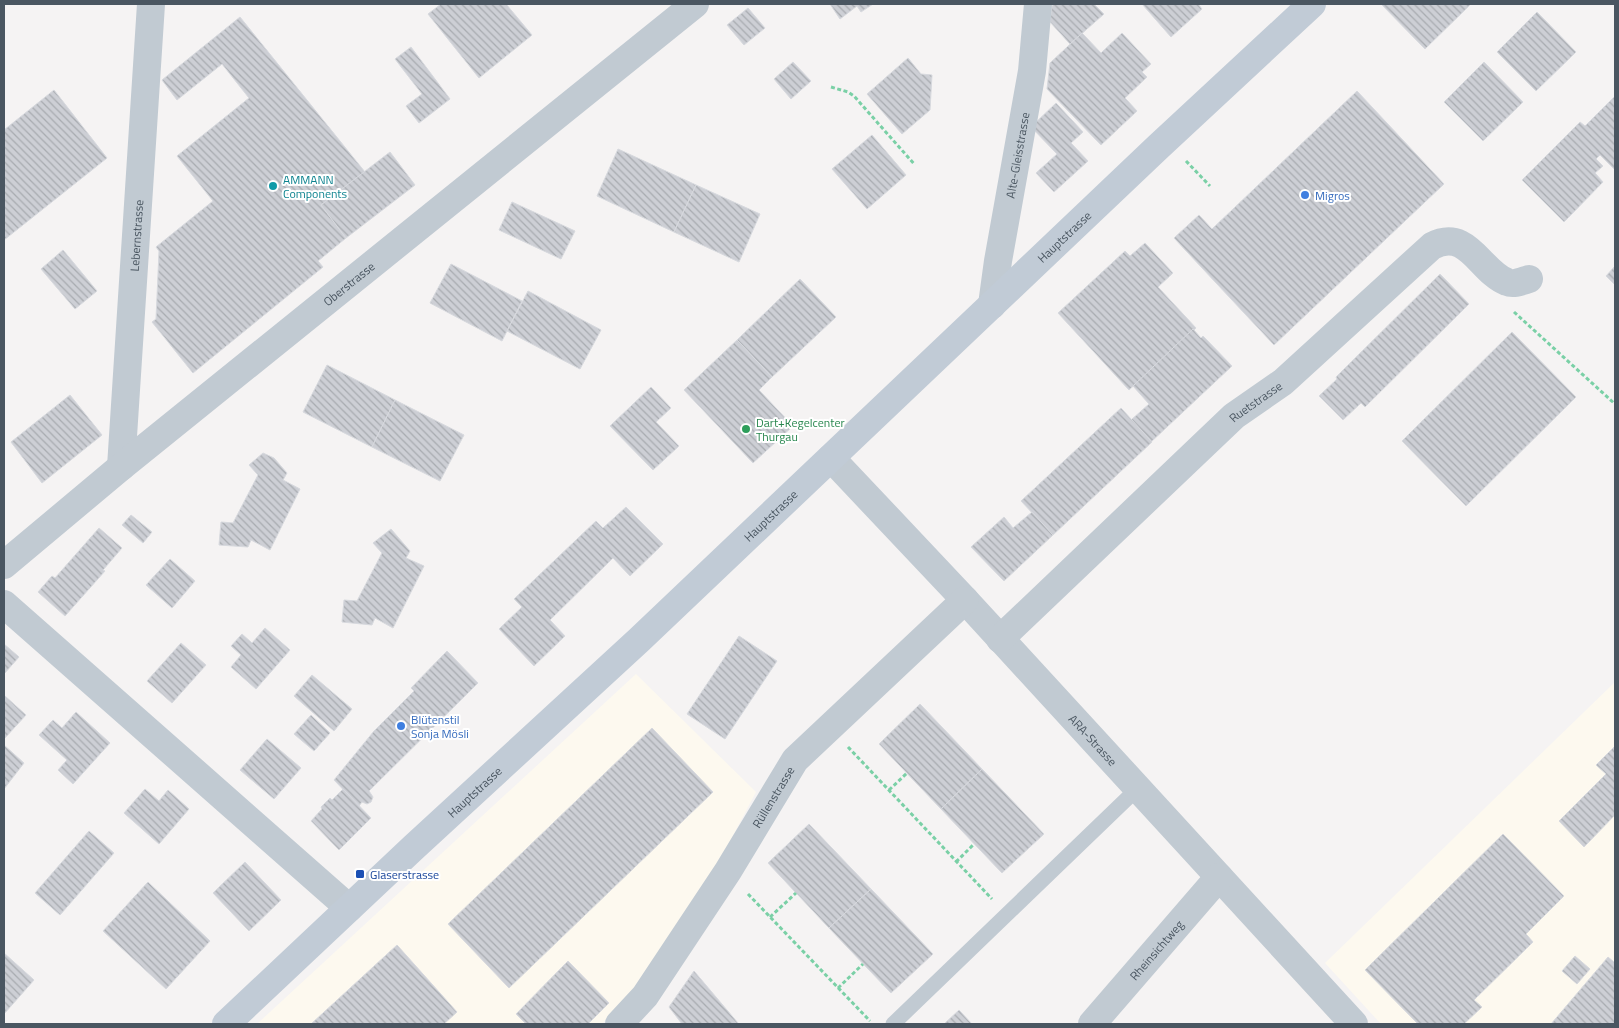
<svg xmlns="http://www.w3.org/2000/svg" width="1619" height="1028" viewBox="0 0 1619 1028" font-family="'Titillium Web',sans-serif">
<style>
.commercial{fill:#fdf9ef}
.building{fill:url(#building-back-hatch);stroke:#d7d9de}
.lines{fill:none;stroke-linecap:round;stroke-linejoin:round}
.path{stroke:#7ad0a6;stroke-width:3;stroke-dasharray:4 2.5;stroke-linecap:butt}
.lane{stroke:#c1cad2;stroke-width:15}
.street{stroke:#c1cad2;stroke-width:28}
.secondary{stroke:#c1cbd6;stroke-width:28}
.culture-dot{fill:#0f9aa8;stroke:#fff;stroke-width:2}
.shop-dot{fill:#3f7fe0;stroke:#fff;stroke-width:2}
.leisure-dot{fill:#2e9e5b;stroke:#fff;stroke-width:2}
.transit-dot{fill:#1a4fb4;stroke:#fff;stroke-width:2}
.labels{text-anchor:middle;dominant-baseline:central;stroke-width:4;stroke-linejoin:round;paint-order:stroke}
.street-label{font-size:12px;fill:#4a5661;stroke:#fff}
.culture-label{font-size:12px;fill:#0d838f;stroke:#fff;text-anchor:start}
.shop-label{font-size:12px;fill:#366cbe;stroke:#fff;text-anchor:start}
.leisure-label{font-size:12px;fill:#27864d;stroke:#fff;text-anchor:start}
.transit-label{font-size:12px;fill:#164399;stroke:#fff;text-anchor:start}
</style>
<defs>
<pattern id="building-back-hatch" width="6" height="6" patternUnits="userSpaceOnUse" patternTransform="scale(1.25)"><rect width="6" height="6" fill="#cdcfd5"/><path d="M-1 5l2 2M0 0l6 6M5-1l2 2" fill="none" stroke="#a8abb0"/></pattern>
</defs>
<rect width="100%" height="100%" fill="#f5f3f3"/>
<g class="commercial">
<path d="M636,674L756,792L684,928L636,988L602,1024H257Z"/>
<path d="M1615,682V1024H1381L1325,963Z"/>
</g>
<g class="building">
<path d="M441,4H506L532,35L479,78L428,14Z"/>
<path d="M830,4H873L861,12L857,6L840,19Z"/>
<path d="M1054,4H1094L1104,14L1070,44L1050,22L1052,6Z"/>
<path d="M1142,4H1198L1202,9L1171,37Z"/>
<path d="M1384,4H1471L1425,49L1382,5Z"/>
<path d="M748,8L765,28L744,45L727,25Z"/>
<path d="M1537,12L1576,52L1536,91L1497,52Z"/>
<path d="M240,17L365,172L321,205L346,238L318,261L323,267L193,373L152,322L156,319L159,251L156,247L213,201L177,156L249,98L222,64L177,100L162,80Z"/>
<path d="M1082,33L1101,53L1122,33L1151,64L1142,72L1147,77L1125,98L1137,111L1101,145L1047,89L1050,63Z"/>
<path d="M411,47L450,99L419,123L406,106L422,94L395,59Z"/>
<path d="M908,58L921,74L932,75L930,110L902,134L867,94Z"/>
<path d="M793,62L811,81L791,99L774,79Z"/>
<path d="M1484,62L1523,102L1483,141L1444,102Z"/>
<path d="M54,90L107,158L4,240V130Z"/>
<path d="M1357,91L1444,184L1274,345L1174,238L1199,215L1212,229Z"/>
<path d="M1615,96V170L1600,155L1596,159L1603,166L1595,173L1603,182L1564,222L1522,180L1580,122L1585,126Z"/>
<path d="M1056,103L1083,132L1071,143L1088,161L1054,192L1036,173L1057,154L1031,127Z"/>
<path d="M872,135L906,175L867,209L832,169Z"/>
<path d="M618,149L696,185L674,232L597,196Z"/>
<path d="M390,152L415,185L346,238L321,205Z"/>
<path d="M696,185L760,214L739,262L674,232Z"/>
<path d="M512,202L575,231L561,259L499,230Z"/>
<path d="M1145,243L1173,273L1158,287L1196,328L1129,390L1058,313L1125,251L1130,256Z"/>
<path d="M63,250L97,291L75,309L41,269Z"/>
<path d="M451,264L522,301L502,341L430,303Z"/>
<path d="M1615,266V285L1606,276Z"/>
<path d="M1440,274L1469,304L1365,407L1361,403L1343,420L1319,396L1337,379L1336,377Z"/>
<path d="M800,279L836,317L772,377L737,340Z"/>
<path d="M528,291L601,330L580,369L507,331Z"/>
<path d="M1193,329L1201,338L1203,336L1232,366L1151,442L1131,420L1149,404L1133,386Z"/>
<path d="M1512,332L1576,397L1466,506L1402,441Z"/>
<path d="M737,340L772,377L759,390L793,426L753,463L684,390Z"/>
<path d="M327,365L395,400L372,447L303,412Z"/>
<path d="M651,387L671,408L656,422L679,446L653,470L610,426Z"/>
<path d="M70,395L102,435L42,483L11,442Z"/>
<path d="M395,400L464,435L440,481L372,447Z"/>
<path d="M1121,408L1152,442L1053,535L1021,501Z"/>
<path d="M263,453L274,458L287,473L283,480L300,489L270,550L251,540L248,547L219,545L221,522L233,523L258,475L249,465Z"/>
<path d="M626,507L663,544L630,576L613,558L550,620L565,636L534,666L499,629L522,607L514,599L596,521L603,528Z"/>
<path d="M1032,512L1053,535L1004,581L971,547L1004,517L1013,528Z"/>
<path d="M131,515L152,532L143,543L122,525Z"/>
<path d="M99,528L122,548L103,570L105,571L65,616L38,592L52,576L55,578Z"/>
<path d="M391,529L410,551L406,558L424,566L393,628L375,618L372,625L342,622L344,600L357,601L382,553L373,543Z"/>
<path d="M170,559L195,581L172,608L146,585Z"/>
<path d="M265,628L290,650L256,689L231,667L241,655L231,646L242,634L252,643Z"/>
<path d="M739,636L777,661L725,739L687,714Z"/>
<path d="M181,643L206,665L172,703L147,681Z"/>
<path d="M4,644L19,657L4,674Z"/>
<path d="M447,651L478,683L369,791L373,797L371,802L367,804L362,802L359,806L334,780L374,731L414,691L411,688Z"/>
<path d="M312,675L352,709L334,731L294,696Z"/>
<path d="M5,696L26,715L4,739V698Z"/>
<path d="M920,704L982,769L941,809L879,744Z"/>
<path d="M76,712L110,743L73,784L58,770L67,760L39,735L53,720L62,728Z"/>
<path d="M311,715L330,733L314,751L294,734Z"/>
<path d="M652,728L713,792L509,988L448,924Z"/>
<path d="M267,739L301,768L274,799L240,770Z"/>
<path d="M4,745L24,763L4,789Z"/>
<path d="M1615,746V815L1584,847L1559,821L1606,774L1596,765Z"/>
<path d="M982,769L1044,834L1002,873L941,809Z"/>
<path d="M145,789L159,801L168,790L189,809L159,844L124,813Z"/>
<path d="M343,789L371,818L339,850L311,821L322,809L321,807L330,798L332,800Z"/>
<path d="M809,824L871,889L829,928L768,863Z"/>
<path d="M89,831L114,853L60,915L35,893Z"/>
<path d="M1503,834L1564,896L1526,934L1533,942L1474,1000L1482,1007L1464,1024H1418L1365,970Z"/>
<path d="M245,862L281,900L249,931L213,893Z"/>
<path d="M148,882L210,941L166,989L103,931Z"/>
<path d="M871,889L933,954L891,993L829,928Z"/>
<path d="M397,945L457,1012L444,1024H311Z"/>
<path d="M4,953L34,980L4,1014Z"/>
<path d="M1575,956L1590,969L1577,984L1562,971Z"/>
<path d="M1608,957L1615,963V1024H1551Z"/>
<path d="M568,961L609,1003L588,1024H526L516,1014Z"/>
<path d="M694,971L738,1023L737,1024H682L669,1007Z"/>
<path d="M959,1010L972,1024H944Z"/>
</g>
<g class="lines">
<g class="path">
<path d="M831,87L848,92L854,96L915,165"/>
<path d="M1186,161L1210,186"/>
<path d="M1514,312L1615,404"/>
<path d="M848,747L992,899"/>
<path d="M889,790L907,773"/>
<path d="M956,862L974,844"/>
<path d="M748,894L870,1021"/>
<path d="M770,917L796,893"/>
<path d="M838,988L863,964"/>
</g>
<path class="lane" d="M893,1024L1137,789"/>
<g class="street">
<path id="s1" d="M992,305L998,261L1032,71L1038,4"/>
<path id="s2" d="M831,458L965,600L1354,1024"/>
<path id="s3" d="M121,467L151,4"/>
<path id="s4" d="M4,565L121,467L695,4"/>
<path d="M4,604L349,908"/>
<path id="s5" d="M1000,639L1234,416L1283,382L1432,246C1468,227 1480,272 1507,282C1514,285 1522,281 1529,279"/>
<path id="s6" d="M619,1024L645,996L728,871L795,760L965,600"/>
<path id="s7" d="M1092,1024L1219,877"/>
</g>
<path class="secondary" id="s8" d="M226,1024L414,847L639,640L1158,147L1312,4"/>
</g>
<circle class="culture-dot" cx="273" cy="186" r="5"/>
<g class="shop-dot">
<circle cx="1305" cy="195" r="5"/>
<circle cx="401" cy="726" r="5"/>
</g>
<circle class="leisure-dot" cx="746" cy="429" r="5"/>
<rect class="transit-dot" x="355" y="869" width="10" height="10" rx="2.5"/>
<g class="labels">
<g class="street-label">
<text stroke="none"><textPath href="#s1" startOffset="152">Alte-Gleisstrasse</textPath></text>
<text stroke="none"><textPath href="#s3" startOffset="232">Lebernstrasse</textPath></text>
<text stroke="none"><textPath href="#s8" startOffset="1150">Hauptstrasse</textPath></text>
<text stroke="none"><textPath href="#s4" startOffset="445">Oberstrasse</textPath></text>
<text stroke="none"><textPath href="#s5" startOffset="349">Ruetstrasse</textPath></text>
<text stroke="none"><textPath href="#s8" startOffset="745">Hauptstrasse</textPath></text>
<text stroke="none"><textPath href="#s2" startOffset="385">ARA-Strasse</textPath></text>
<text stroke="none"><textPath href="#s8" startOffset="340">Hauptstrasse</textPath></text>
<text stroke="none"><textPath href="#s6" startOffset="275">Rüllenstrasse</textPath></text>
<text stroke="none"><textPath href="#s7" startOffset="98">Rheinsichtweg</textPath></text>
</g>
<g class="culture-label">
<text x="283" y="179">AMMANN<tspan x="283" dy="14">Components</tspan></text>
</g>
<g class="shop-label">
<text x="1315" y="195">Migros</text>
<text x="411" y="719">Blütenstil<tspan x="411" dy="14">Sonja Mösli</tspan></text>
</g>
<g class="leisure-label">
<text x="756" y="422">Dart+Kegelcenter<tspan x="756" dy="14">Thurgau</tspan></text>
</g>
<g class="transit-label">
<text x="370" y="874">Glaserstrasse</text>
</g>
</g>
<rect width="1619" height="1028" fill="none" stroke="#4a5661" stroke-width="10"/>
</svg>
